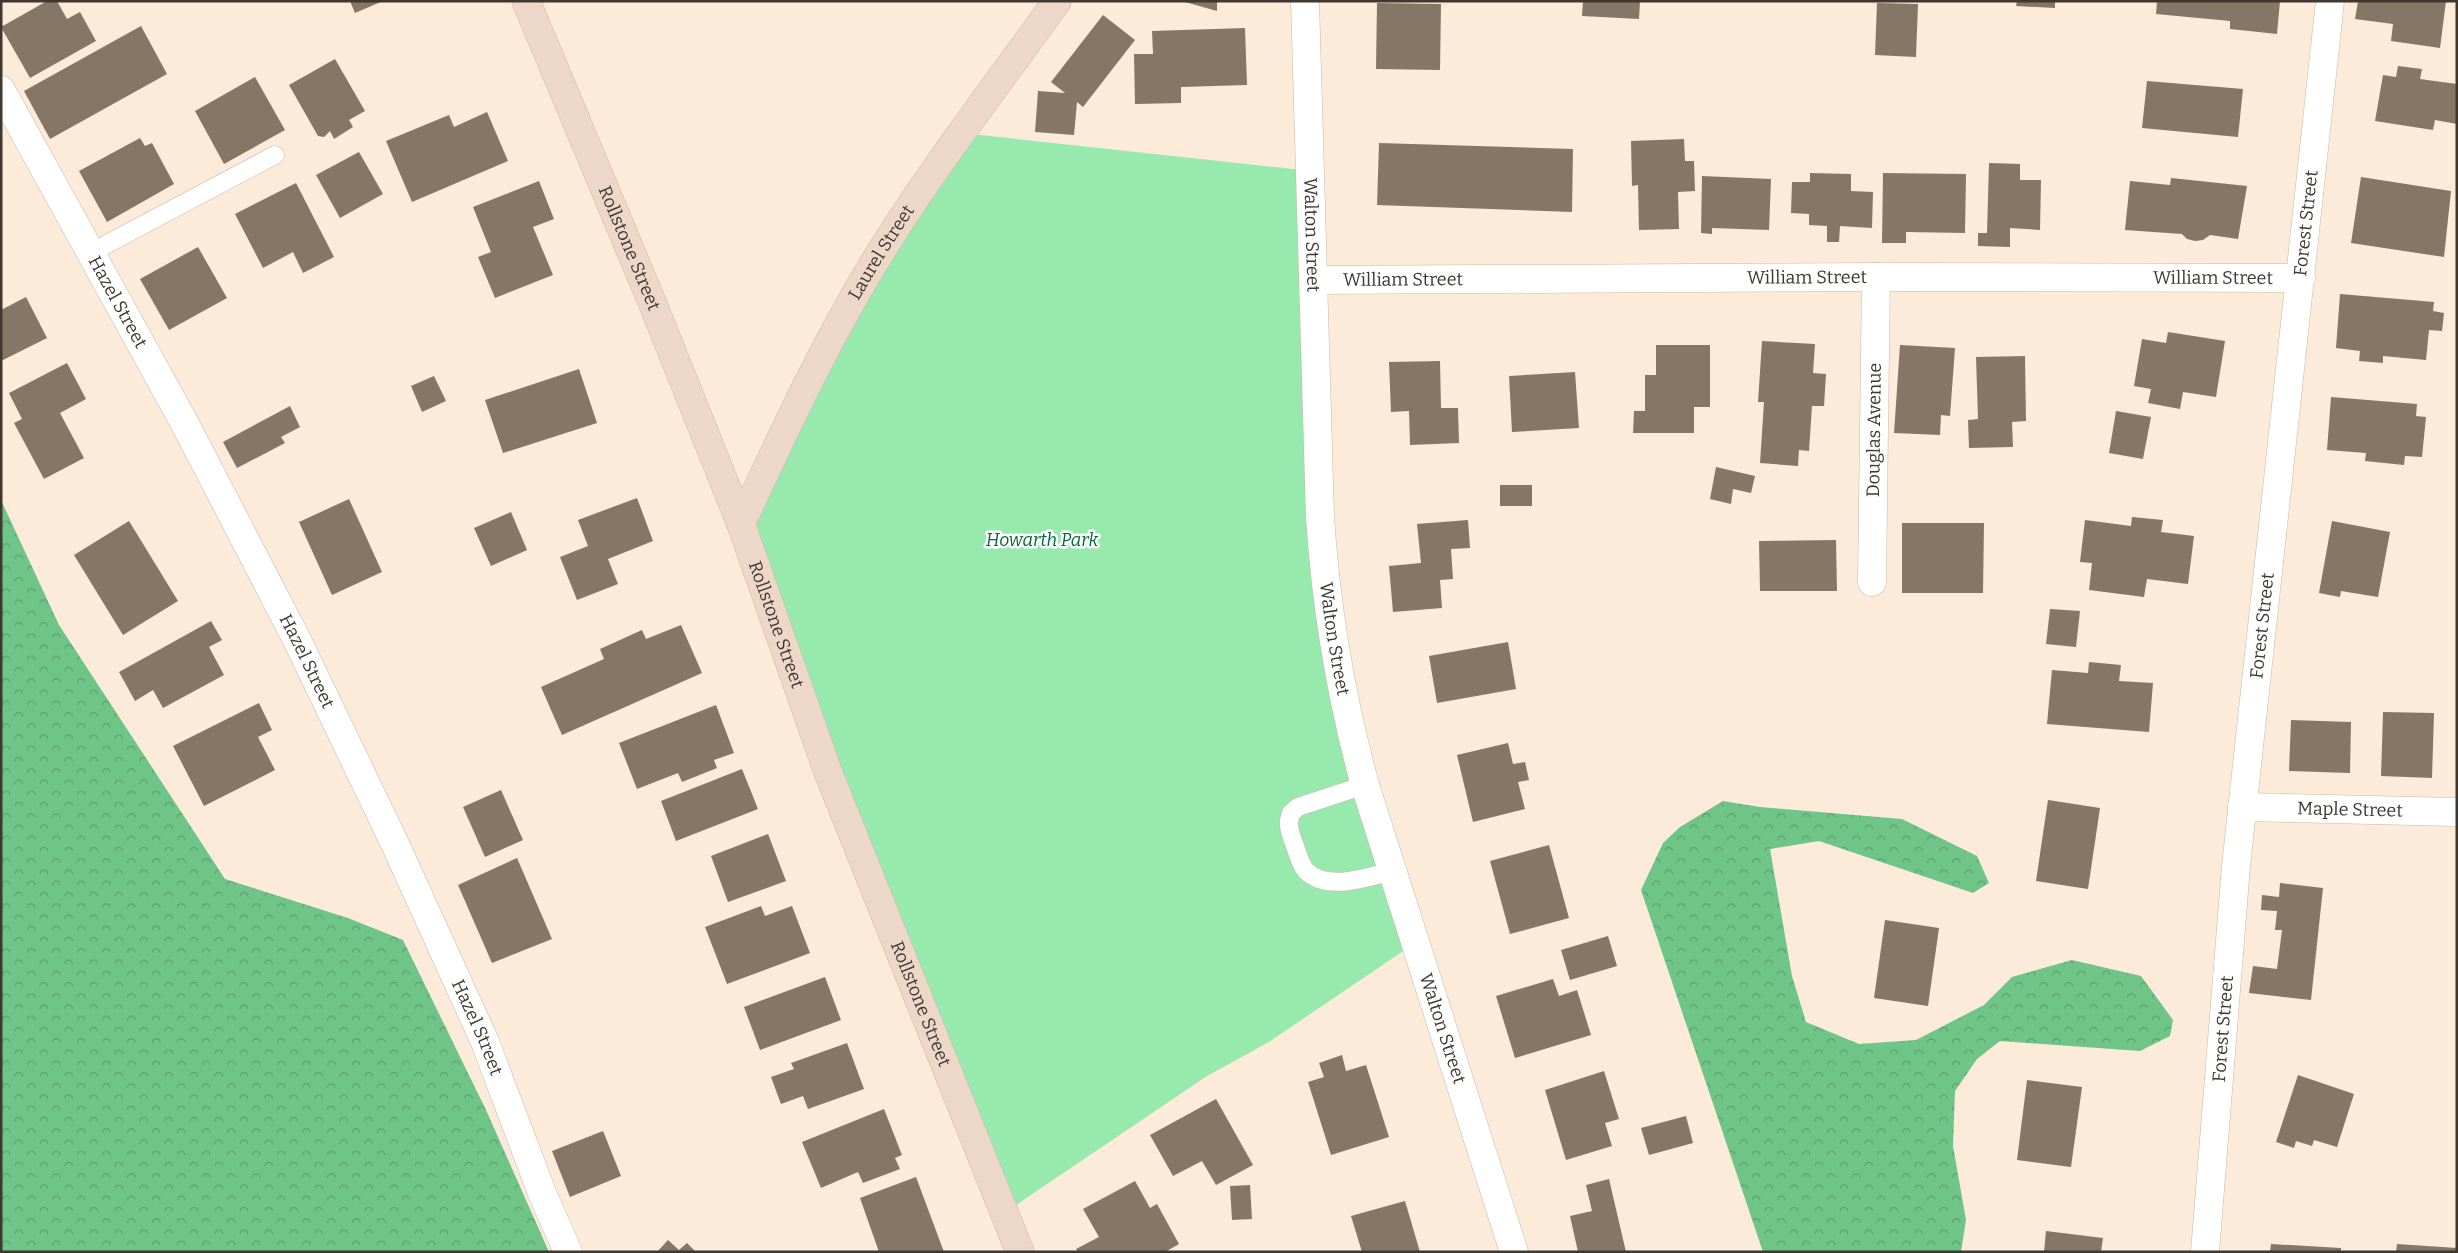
<svg xmlns="http://www.w3.org/2000/svg" width="2458" height="1253" viewBox="0 0 2458 1253" font-family="Bitter,serif">
<style>
.forest{fill:url(#forest-crowns)}
.park{fill:#98e9ae}
.building{fill:#857666}
.lines{fill:none;stroke-linecap:round;stroke-linejoin:round}
.service-casing{stroke:#c9b8a7;stroke-width:19}
.minor-casing{stroke:#c9b8a7;stroke-width:29}
.secondary-casing{stroke:#c9b8a7;stroke-width:29}
.service{stroke:#fff;stroke-width:18}
.minor{stroke:#fff;stroke-width:28}
.secondary{stroke:#ecd7c8;stroke-width:28}
.labels{text-anchor:middle;dominant-baseline:central;stroke-width:5;stroke-linejoin:round;paint-order:stroke}
.street-label{font-size:18px;fill:#3f3831;stroke:#fff}
.park-label{font-size:18px;font-style:italic;fill:#036a34;stroke:#fff}
</style>
<defs>
<pattern id="forest-crowns" width="20" height="18" patternUnits="userSpaceOnUse" patternTransform="scale(1.25)"><rect width="20" height="18" fill="#6fc488"/><path d="M2 6a3 3 0 1 1 6 0M12 15a3 3 0 1 1 6 0" fill="none" stroke="#5da070"/></pattern>
</defs>
<rect width="100%" height="100%" fill="#fcebd9"/>
<g class="forest">
<path d="M1,500L59,625L225,879L348,918L403,940L486,1110L549,1252H1Z"/>
<path d="M1723,801L1760,807L1902,819L1977,856L1989,883L1973,893L1819,841L1770,849L1792,976L1806,1022L1859,1044L1916,1040L1984,1005L2012,977L2072,960L2141,976L2173,1020L2170,1036L2140,1051L2000,1041L1977,1059L1955,1091L1953,1146L1966,1220L1961,1252H1763L1641,890L1663,843L1680,827Z"/>
</g>
<path class="park" d="M962,133L1311,171L1323,566L1415,943L1269,1042L1207,1076L1004,1213L741,524Z"/>
<g class="building">
<path d="M47,1H57L67,19L80,12L96,41L30,78L1,27Z"/>
<path d="M350,1H383L355,13Z"/>
<path d="M1185,1H1217V11L1185,2Z"/>
<path d="M1583,1H1640L1639,19L1582,16Z"/>
<path d="M2017,1H2055V8L2016,6Z"/>
<path d="M2157,1H2280L2277,34L2230,29V21L2156,14Z"/>
<path d="M2358,1H2446L2440,48L2391,41L2393,24L2355,19Z"/>
<path d="M1377,3L1441,4L1440,70L1376,69Z"/>
<path d="M1877,3L1918,4L1916,57L1875,55Z"/>
<path d="M1103,15L1135,40L1083,107L1077,102L1074,135L1035,132L1038,91L1065,93L1051,82Z"/>
<path d="M141,26L167,74L50,139L24,91Z"/>
<path d="M1245,28L1247,85L1181,87V103L1135,104L1134,54H1153L1152,31Z"/>
<path d="M335,59L365,111L349,120L353,127L334,139L330,131L324,137L318,136L289,85Z"/>
<path d="M2398,66L2422,69L2420,79L2457,84V124L2435,120L2433,130L2375,121L2383,75L2396,77Z"/>
<path d="M255,77L285,130L224,164L195,111Z"/>
<path d="M2147,81L2243,89L2238,137L2142,128Z"/>
<path d="M487,112L508,161L412,202L386,141L449,115L454,127Z"/>
<path d="M140,138L145,146L152,143L174,184L107,222L79,171Z"/>
<path d="M1684,139L1685,161H1694L1695,191L1678,192L1679,229L1639,230L1638,185L1632,186L1631,141Z"/>
<path d="M1379,143L1573,149L1572,212L1377,205Z"/>
<path d="M359,152L383,194L340,218L316,175Z"/>
<path d="M1989,163L2020,164V180H2041L2040,230L2010,228V247L1978,246V233H1987Z"/>
<path d="M1810,173L1851,174V191L1873,192L1872,228L1840,226L1839,242H1827V226L1809,225V214L1791,213L1792,182H1810Z"/>
<path d="M1883,173L1966,174L1965,233L1906,232V243H1882Z"/>
<path d="M1702,176L1771,179L1769,230L1712,228V234L1701,233Z"/>
<path d="M2361,177L2451,191L2444,257L2351,243Z"/>
<path d="M2171,178L2247,186L2238,239L2210,235L2203,240L2195,241L2187,239L2182,234L2125,230L2130,181L2170,185Z"/>
<path d="M539,181L554,219L533,227L553,275L495,298L478,257L491,252L473,207Z"/>
<path d="M296,183L334,257L303,273L293,252L263,268L235,214Z"/>
<path d="M198,247L227,298L169,330L140,279Z"/>
<path d="M2340,294L2434,302L2433,311L2444,313L2442,331L2429,330L2426,360L2383,356V363L2359,361L2360,351L2336,348Z"/>
<path d="M26,297L47,338L1,361V310Z"/>
<path d="M2168,332L2225,341L2216,397L2183,392L2180,409L2148,403L2151,389L2134,386L2142,339L2166,343Z"/>
<path d="M1762,341L1815,344L1813,373L1826,374L1824,406H1812L1809,451L1799,450L1798,466L1760,463L1764,402H1758Z"/>
<path d="M1656,345H1710V407H1694V433H1633L1634,411H1645V375H1656Z"/>
<path d="M1900,345L1955,348L1950,416L1941,415L1940,435L1894,433Z"/>
<path d="M2025,356L2026,421L2012,422L2013,447L1969,448L1968,420L1978,419L1976,357Z"/>
<path d="M1440,361L1441,408H1458L1459,443L1410,445L1409,411L1391,412L1389,362Z"/>
<path d="M67,363L86,399L60,413L84,458L44,479L14,423L22,419L9,393Z"/>
<path d="M579,369L597,423L503,453L485,400Z"/>
<path d="M1575,372L1579,428L1512,432L1509,376Z"/>
<path d="M434,376L446,401L422,412L411,386Z"/>
<path d="M2331,397L2417,404L2416,416L2426,417L2422,457L2405,456L2404,465L2365,461L2366,453L2327,450Z"/>
<path d="M290,406L300,427L281,437L285,443L237,468L223,442Z"/>
<path d="M2116,411L2151,417L2143,459L2109,453Z"/>
<path d="M1716,467L1755,476L1751,493L1733,489L1731,504L1710,499Z"/>
<rect x="1500" y="485" width="32" height="21"/>
<path d="M637,498L653,541L608,559L618,584L577,600L560,557L588,546L578,520Z"/>
<path d="M349,499L382,572L332,595L299,522Z"/>
<path d="M511,512L527,550L491,566L474,528Z"/>
<path d="M2132,517L2163,520L2161,532L2194,536L2188,584L2147,579L2144,597L2089,590L2092,563L2080,562L2085,520L2131,526Z"/>
<path d="M1468,520L1470,548L1451,549L1453,579L1440,580L1442,608L1393,612L1389,566L1421,563L1417,524Z"/>
<path d="M129,521L178,601L123,635L74,555Z"/>
<path d="M2332,521L2390,532L2378,597L2341,591L2340,597L2319,593Z"/>
<path d="M1902,523H1984L1983,593H1902Z"/>
<path d="M1836,540L1837,591H1760L1759,541Z"/>
<path d="M2050,609L2080,611L2076,647L2046,644Z"/>
<path d="M211,621L222,640L209,647L224,675L163,708L153,690L135,701L119,672Z"/>
<path d="M681,625L702,673L562,735L541,687L604,659L600,649L642,630L646,639Z"/>
<path d="M1508,642L1516,689L1437,703L1429,656Z"/>
<path d="M2089,662L2121,665L2119,681L2153,683L2149,732L2047,724L2052,670L2088,673Z"/>
<path d="M259,703L272,730L258,737L275,770L204,806L173,746Z"/>
<path d="M716,705L734,753L714,760L717,768L682,782L678,773L637,789L619,743Z"/>
<path d="M2383,712L2434,713L2432,778L2381,776Z"/>
<path d="M2291,720L2351,722L2350,773L2289,771Z"/>
<path d="M1508,743L1513,764L1525,762L1529,780L1518,782L1525,809L1473,822L1457,755Z"/>
<path d="M742,769L758,809L676,841L661,801Z"/>
<path d="M501,790L523,840L485,857L463,807Z"/>
<path d="M2048,800L2100,808L2088,889L2036,881Z"/>
<path d="M768,834L786,881L728,902L711,856Z"/>
<path d="M1549,845L1569,918L1510,934L1490,861Z"/>
<path d="M517,858L552,939L492,963L458,885Z"/>
<path d="M2280,883L2323,888L2311,1000L2249,993L2253,966L2277,969L2282,930H2275L2277,911L2261,910L2262,895L2279,897Z"/>
<path d="M761,906L765,916L792,906L810,953L727,984L705,927Z"/>
<path d="M1885,920L1939,928L1928,1006L1874,998Z"/>
<path d="M1608,936L1617,966L1570,980L1561,950Z"/>
<path d="M825,977L841,1020L760,1050L744,1007Z"/>
<path d="M1553,979L1559,996L1577,990L1591,1035L1515,1058L1496,996Z"/>
<path d="M847,1043L864,1089L808,1109L803,1096L781,1104L771,1077L794,1069L791,1063Z"/>
<path d="M1342,1055L1346,1071L1366,1065L1389,1137L1331,1155L1308,1082L1324,1077L1319,1063Z"/>
<path d="M1604,1071L1619,1119L1605,1123L1612,1146L1566,1160L1545,1090Z"/>
<path d="M2298,1075L2354,1094L2337,1147L2314,1140L2312,1146L2296,1141L2294,1148L2276,1142Z"/>
<path d="M2027,1080L2082,1087L2071,1167L2017,1160Z"/>
<path d="M1216,1099L1253,1165L1216,1185L1202,1161L1173,1176L1150,1135Z"/>
<path d="M884,1109L902,1155L895,1158L900,1169L863,1183L858,1172L821,1188L802,1142Z"/>
<path d="M1686,1116L1693,1143L1649,1155L1641,1128Z"/>
<path d="M603,1131L621,1176L570,1197L552,1151Z"/>
<path d="M916,1177L944,1252H879L860,1198Z"/>
<path d="M1609,1179L1626,1252H1578L1570,1216L1592,1211L1586,1185Z"/>
<path d="M1135,1181L1150,1208L1157,1204L1179,1244L1165,1252H1078L1076,1249L1099,1237L1083,1209Z"/>
<path d="M1250,1185L1252,1219L1232,1220L1230,1186Z"/>
<path d="M1405,1201L1420,1252H1362L1351,1216Z"/>
<path d="M2046,1231L2103,1238L2101,1252H2044Z"/>
<path d="M668,1240L679,1250L687,1243L696,1252H657Z"/>
<path d="M2271,1244L2341,1248V1252H2270Z"/>
<path d="M2397,1244L2457,1248V1252H2396Z"/>
</g>
<g class="lines">
<defs>
<g id="service">
<path d="M90,253L275,155"/>
<path d="M1365,785L1298,807L1291,813C1286,825 1291,835 1295,846C1298,854 1300,864 1306,871C1328,892 1367,877 1392,871"/>
</g>
<g id="minor">
<path id="s1" d="M1305,1L1320,517C1326,608 1341,697 1365,785L1514,1252"/>
<path id="s2" d="M1,90L185,424L297,640L395,844L485,1042L542,1193L568,1252"/>
<path id="s3" d="M1315,280L1876,277L2301,278"/>
<path id="s4" d="M1872,582L1876,277"/>
<path id="s5" d="M2242,807L2457,812"/>
<path id="s6" d="M2205,1252L2236,866L2330,1"/>
</g>
<g id="secondary">
<path id="s7" d="M526,1L652,302L741,524L828,772L1020,1252"/>
<path id="s8" d="M741,524C785,429 829,334 885,245C938,161 999,82 1057,1"/>
</g>
</defs>
<use href="#service" class="service-casing"/>
<use href="#minor" class="minor-casing"/>
<use href="#secondary" class="secondary-casing"/>
<use href="#service" class="service"/>
<use href="#minor" class="minor"/>
<use href="#secondary" class="secondary"/>
</g>
<g class="labels">
<g class="street-label">
<text stroke="none"><textPath href="#s6" startOffset="1034">Forest Street</textPath></text>
<text stroke="none"><textPath href="#s1" startOffset="234">Walton Street</textPath></text>
<text stroke="none"><textPath href="#s7" startOffset="268">Rollstone Street</textPath></text>
<text stroke="none"><textPath href="#s8" startOffset="306">Laurel Street</textPath></text>
<text stroke="none"><textPath href="#s3" startOffset="492">William Street</textPath></text>
<text stroke="none"><textPath href="#s3" startOffset="898">William Street</textPath></text>
<text stroke="none"><textPath href="#s3" startOffset="88">William Street</textPath></text>
<text stroke="none"><textPath href="#s2" startOffset="242">Hazel Street</textPath></text>
<text stroke="none"><textPath href="#s4" startOffset="152">Douglas Avenue</textPath></text>
<text stroke="none"><textPath href="#s7" startOffset="672">Rollstone Street</textPath></text>
<text stroke="none"><textPath href="#s6" startOffset="629">Forest Street</textPath></text>
<text stroke="none"><textPath href="#s1" startOffset="639">Walton Street</textPath></text>
<text stroke="none"><textPath href="#s2" startOffset="648">Hazel Street</textPath></text>
<text stroke="none"><textPath href="#s5" startOffset="108">Maple Street</textPath></text>
<text stroke="none"><textPath href="#s7" startOffset="1078">Rollstone Street</textPath></text>
<text stroke="none"><textPath href="#s2" startOffset="1052">Hazel Street</textPath></text>
<text stroke="none"><textPath href="#s1" startOffset="1044">Walton Street</textPath></text>
<text stroke="none"><textPath href="#s6" startOffset="224">Forest Street</textPath></text>
</g>
<g class="park-label">
<text x="1042" y="540">Howarth Park</text>
</g>
</g>
<rect width="2458" height="1253" fill="none" stroke="#3f3831" stroke-width="5"/>
</svg>
